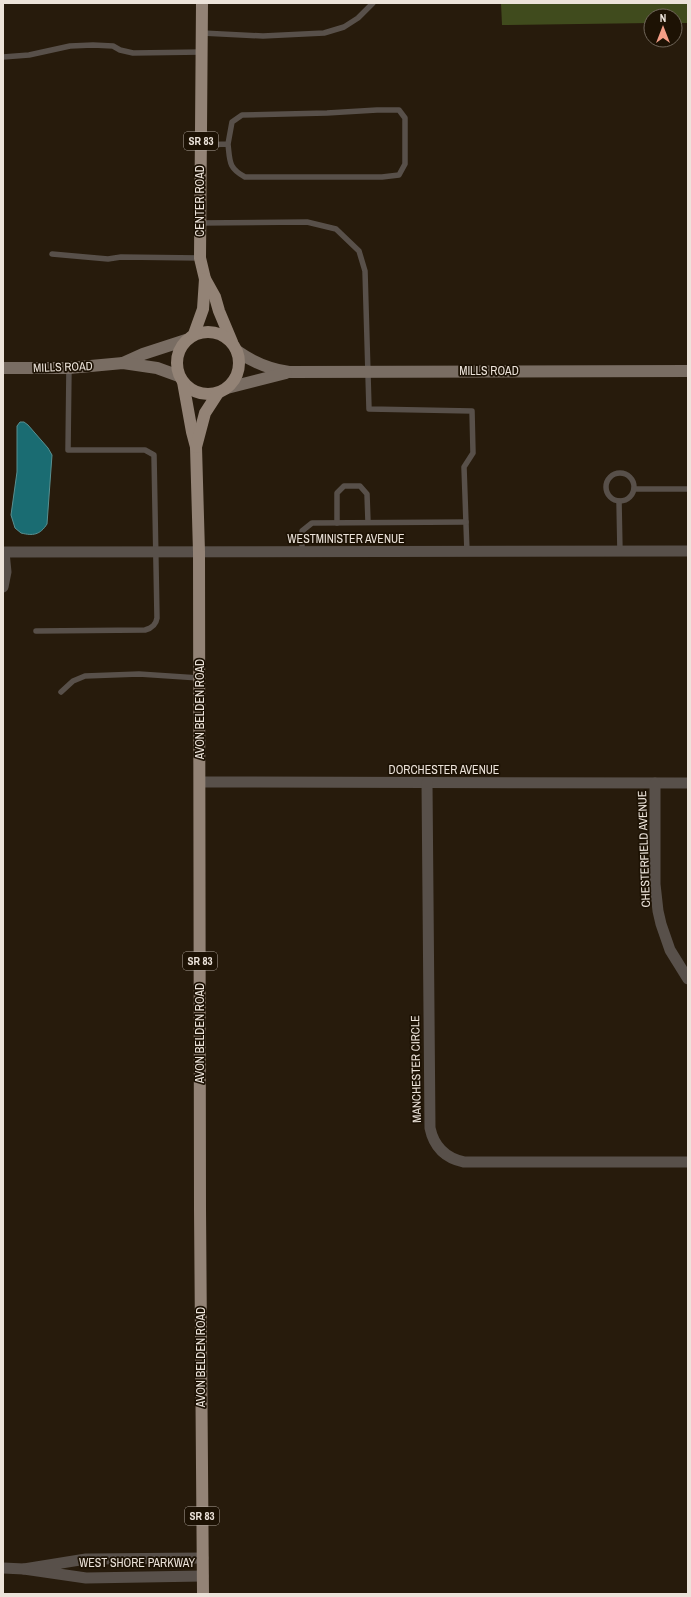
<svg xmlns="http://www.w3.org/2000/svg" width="691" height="1597" viewBox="0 0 691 1597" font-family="'Archivo Narrow',sans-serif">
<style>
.green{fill:#404b1d}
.water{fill:#1a6c72;stroke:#599091}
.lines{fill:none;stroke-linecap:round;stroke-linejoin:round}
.lane{stroke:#58504a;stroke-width:5.5}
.street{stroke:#58504a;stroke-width:11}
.secondary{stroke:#796d63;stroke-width:12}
.primary{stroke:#938376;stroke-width:12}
.labels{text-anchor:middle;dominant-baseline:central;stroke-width:3.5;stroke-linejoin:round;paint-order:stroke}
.shield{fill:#1d1204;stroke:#aea49a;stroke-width:1}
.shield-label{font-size:11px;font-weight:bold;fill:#ece3da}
.street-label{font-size:12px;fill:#ece3da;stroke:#1d1204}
</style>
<rect width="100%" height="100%" fill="#271b0c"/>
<path class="green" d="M501,3H688V23H675V16H651V23L502,25Z"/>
<path class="water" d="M20,422H24L28,425L48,448L52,455L47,524C40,535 33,536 21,533L15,528L11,515L17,472V426Z"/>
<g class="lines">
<g class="lane">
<path d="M202,33L263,36L324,33L344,27L358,18L373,3"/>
<path d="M3,57L29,55L70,46L93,45L113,46L120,50L133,53L202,52"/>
<path d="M201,145L228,144C230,161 228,168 245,177H382L399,175L405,164V118L399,110H377L327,113L242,115L232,122L228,144"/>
<path d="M200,223L307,222L336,229L359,251L365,271L369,409L472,411L473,453L464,467L467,552"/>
<path d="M52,254L108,259L121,257L200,258"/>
<circle cx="620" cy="487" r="14"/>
<path d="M634,489H688"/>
<path d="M619,501L620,552"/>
<path d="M337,523V493L344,486H360L367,494L368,522"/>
<path d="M302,552V531L312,523L466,522"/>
<path d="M36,631L145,630C152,628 156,625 157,618L154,455L145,450H68L69,368"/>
<path d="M61,692L73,681L85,676L139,674L199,678"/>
</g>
<g class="street">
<path d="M3,587L6,572L4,552L688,551"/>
<path d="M200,782L688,783"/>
<path d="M427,783L430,1128C434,1147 445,1158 464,1162H688"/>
<path d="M655,783V884L658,911L661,924L670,950L688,979"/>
<path d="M203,1558L86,1559L24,1569L86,1578L203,1576"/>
<path d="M3,1568L24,1569"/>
</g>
<g class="secondary">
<path d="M237,351C254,363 269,369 289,372L688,371"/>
<path d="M123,363L143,354L186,340"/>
<path d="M3,368H69L123,363L157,368L179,376"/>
<path d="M227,388L286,373"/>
</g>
<g class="primary">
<path d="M202,3L200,258L205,279L215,297L219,311L232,342"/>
<circle cx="208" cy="363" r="31"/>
<path d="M194,334L203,309L205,279"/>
<path d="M183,382L192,432L196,447L199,552L200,1209L203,1594"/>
<path d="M196,447L205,413L218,393"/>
</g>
</g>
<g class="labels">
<g class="shield">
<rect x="184" y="132" width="34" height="18" rx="3"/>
<rect x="183" y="952" width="34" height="18" rx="3"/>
<rect x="185" y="1507" width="34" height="18" rx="3"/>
</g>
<g class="shield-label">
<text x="201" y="141">SR 83</text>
<text x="200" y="961">SR 83</text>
<text x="202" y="1516">SR 83</text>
</g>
<g class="street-label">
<text transform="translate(200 201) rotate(-90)">CENTER ROAD</text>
<text transform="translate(63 367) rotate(-2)">MILLS ROAD</text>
<text x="489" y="371">MILLS ROAD</text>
<text x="346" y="539">WESTMINISTER AVENUE</text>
<text transform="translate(200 709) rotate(-90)">AVON BELDEN ROAD</text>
<text x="444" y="770">DORCHESTER AVENUE</text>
<text transform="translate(644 849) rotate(-92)">CHESTERFIELD AVENUE</text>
<text transform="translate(200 1033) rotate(-90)">AVON BELDEN ROAD</text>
<text transform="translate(416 1069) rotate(-91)">MANCHESTER CIRCLE</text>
<text transform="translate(201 1357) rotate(-90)">AVON BELDEN ROAD</text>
<text x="137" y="1563">WEST SHORE PARKWAY</text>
</g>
</g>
<rect width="691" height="1597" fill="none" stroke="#ece3da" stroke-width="8"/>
<g transform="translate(663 28)"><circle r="19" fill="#1d1204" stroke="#70665a"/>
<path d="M0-3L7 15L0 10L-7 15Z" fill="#f49e87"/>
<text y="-6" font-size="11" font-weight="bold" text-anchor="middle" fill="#ece3da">N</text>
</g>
</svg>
